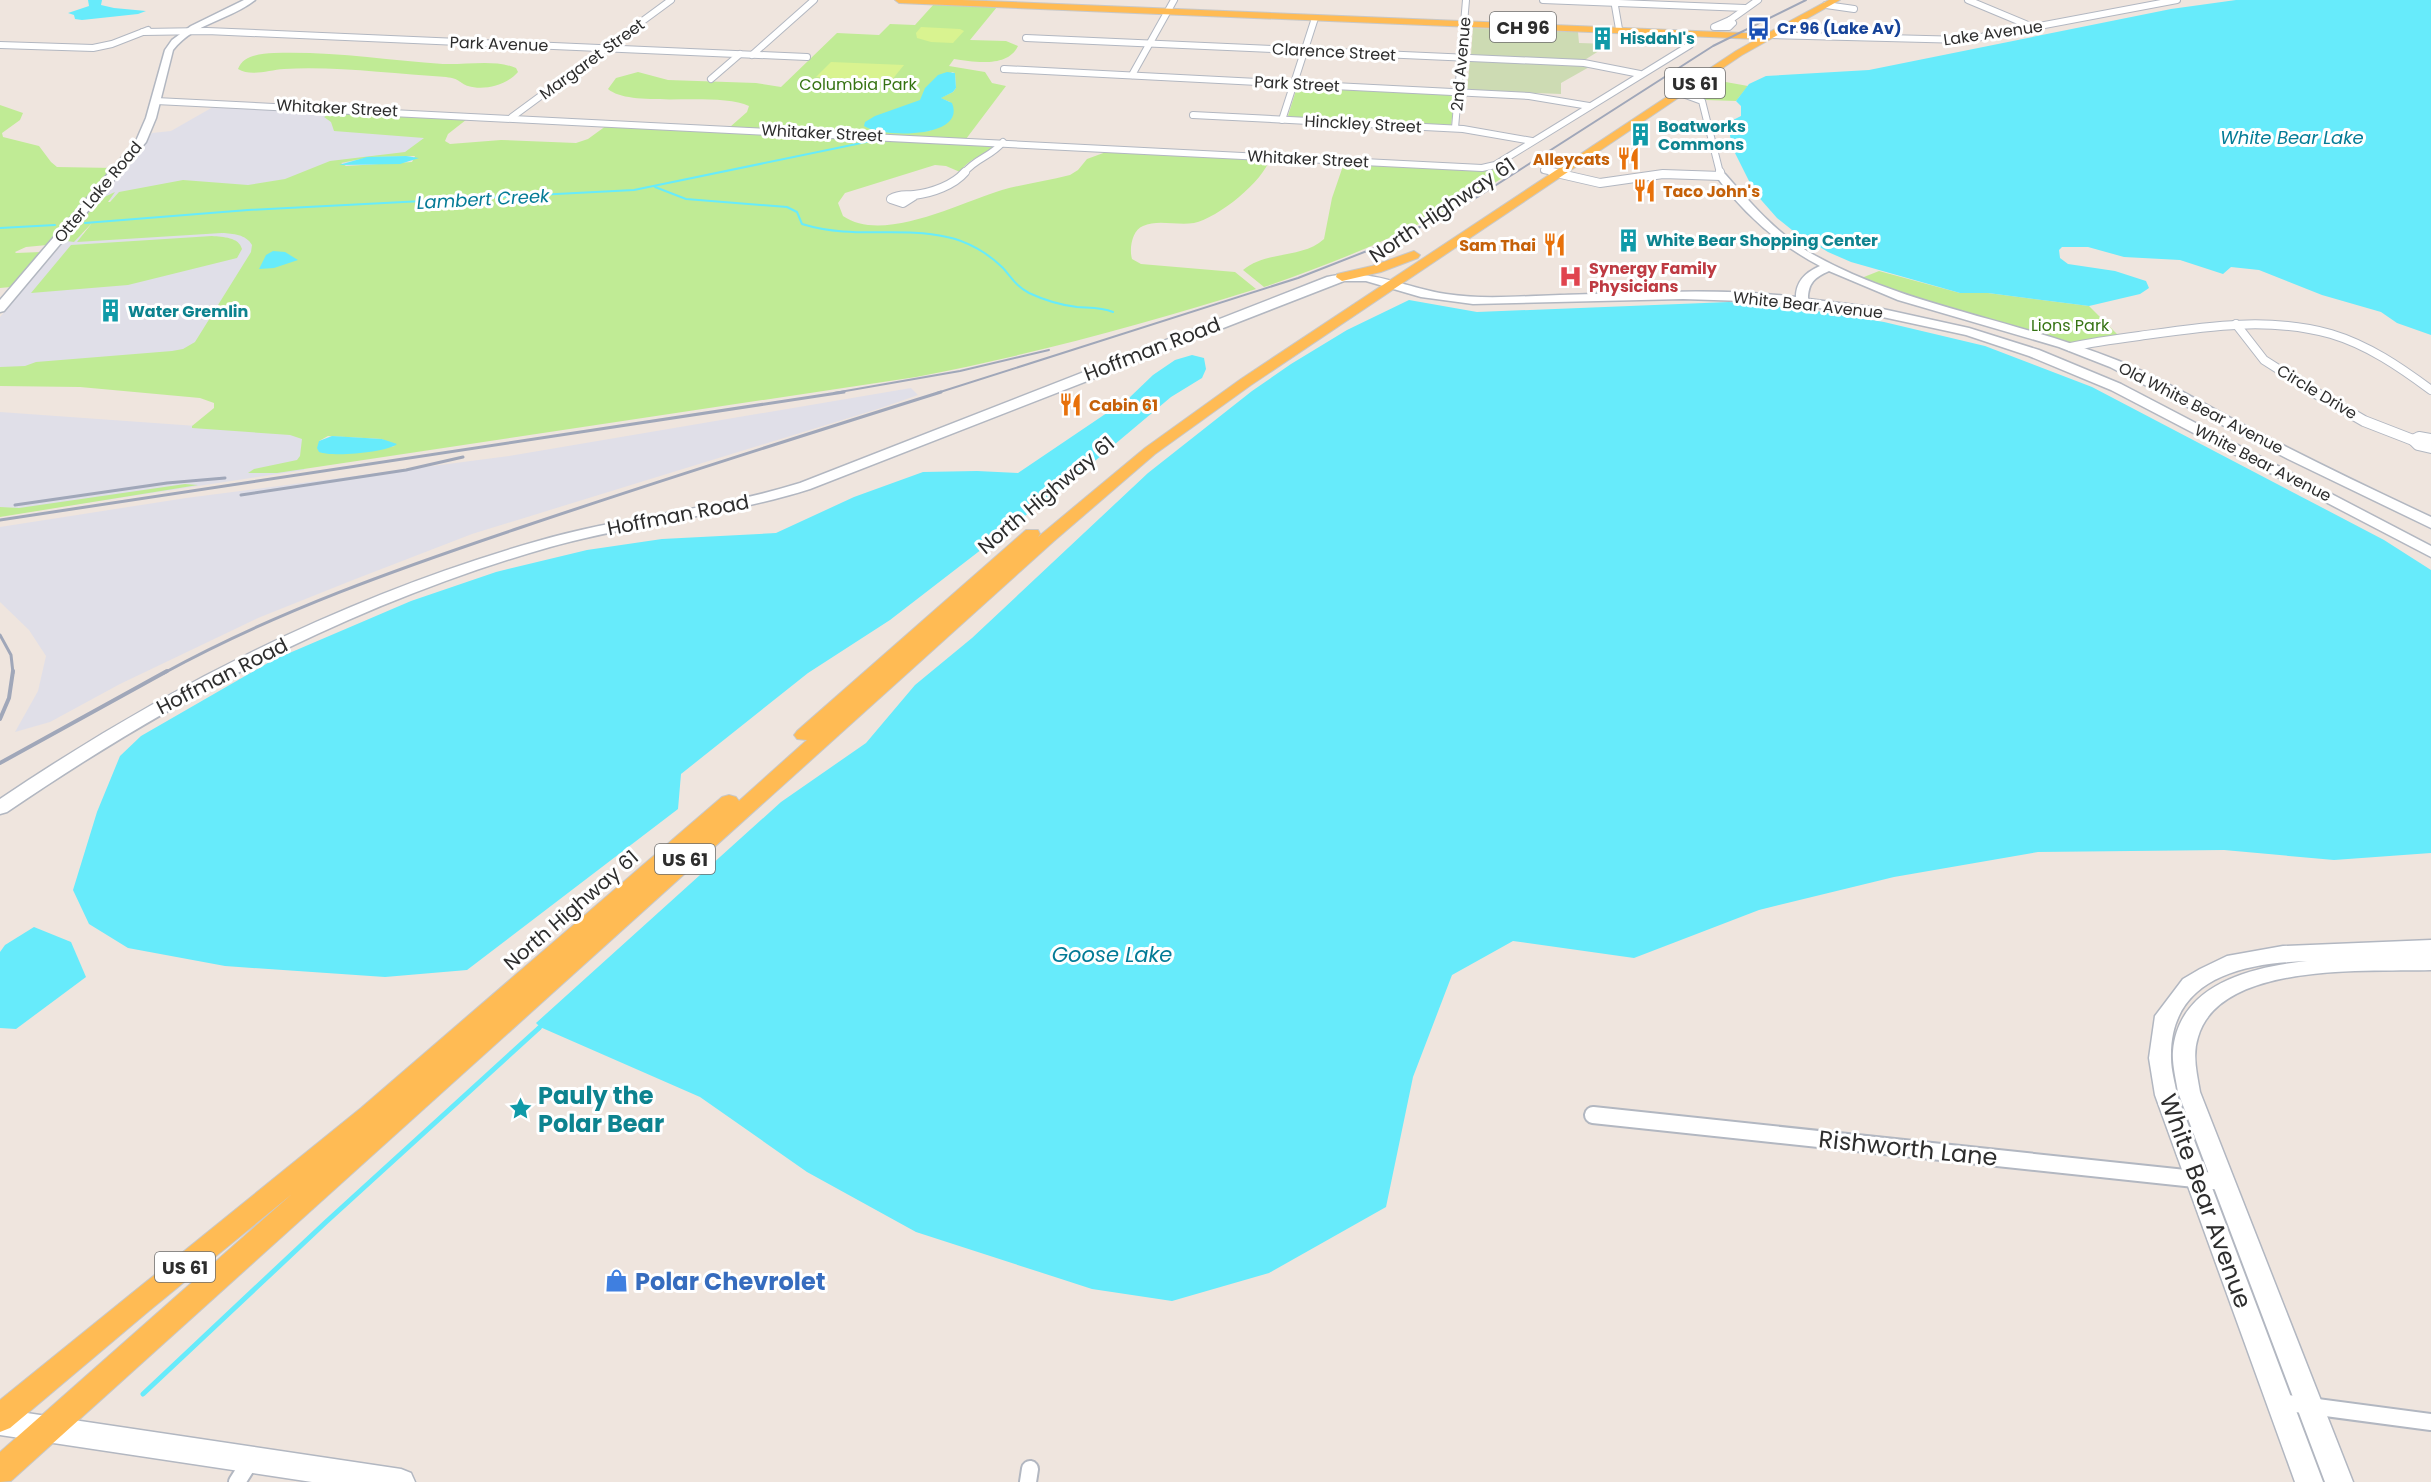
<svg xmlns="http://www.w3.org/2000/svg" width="2431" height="1482" viewBox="0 0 2431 1482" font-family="Poppins,sans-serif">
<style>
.industrial{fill:#e0dfe8}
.green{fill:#c0eb95;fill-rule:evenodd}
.cemetery{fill:#cddbb3}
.pitch{fill:#d9f390}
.water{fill:#67ebfb}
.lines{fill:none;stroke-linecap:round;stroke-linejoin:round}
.stream-far2{stroke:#67ebfb;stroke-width:2}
.stream-far1{stroke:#67ebfb;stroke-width:4}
.stream{stroke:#67ebfb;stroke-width:5}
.street-far3-casing{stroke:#b2b7c1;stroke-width:8}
.street-far2-casing{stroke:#b2b7c1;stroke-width:10}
.street-far1-casing{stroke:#b2b7c1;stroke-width:12}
.street-casing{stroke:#b2b7c1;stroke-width:20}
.secondary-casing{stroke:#b2b7c1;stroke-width:3}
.primary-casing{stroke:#c8c8c8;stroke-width:2}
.street-far3{stroke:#fff;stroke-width:6}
.street-far2{stroke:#fff;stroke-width:8}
.street-far1{stroke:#fff;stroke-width:10}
.street{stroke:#fff;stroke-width:16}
.secondary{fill:#fff;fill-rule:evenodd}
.primary{fill:#ffbb54;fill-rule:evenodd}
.rail-far2{stroke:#a0a7b9;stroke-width:2}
.rail-far1{stroke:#a0a7b9;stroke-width:3}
.rail{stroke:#a0a7b9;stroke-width:4}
.labels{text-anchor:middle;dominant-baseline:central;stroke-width:6;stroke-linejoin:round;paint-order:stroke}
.far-transit-label{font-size:16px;font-weight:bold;fill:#164399;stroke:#fff;text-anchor:start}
.far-street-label{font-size:16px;fill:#2d2d2d;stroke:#fff}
.far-culture-label{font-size:16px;font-weight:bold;fill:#0d838f;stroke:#fff;text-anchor:start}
.far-park-label{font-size:16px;fill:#367313;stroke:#fff}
.far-food-label{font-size:16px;font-weight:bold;fill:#c56008;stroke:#fff;text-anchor:end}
.far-health-label{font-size:16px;font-weight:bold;fill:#be3a42;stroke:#fff;text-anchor:start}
.shield{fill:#fff;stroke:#6c6c6c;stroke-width:1.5}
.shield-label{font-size:18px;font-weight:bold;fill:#2d2d2d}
.far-water-label{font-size:18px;font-style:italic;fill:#037b96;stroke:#fff}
.street-label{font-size:20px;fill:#2d2d2d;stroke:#fff}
.water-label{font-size:21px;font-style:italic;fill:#037b96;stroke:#fff}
.near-culture-label{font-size:24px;font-weight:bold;fill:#0d838f;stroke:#fff;text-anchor:start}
.near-street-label{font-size:24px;fill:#2d2d2d;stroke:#fff}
.near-shop-label{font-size:24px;font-weight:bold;fill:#366cbe;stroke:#fff;text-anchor:start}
</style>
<rect width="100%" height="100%" fill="#efe5de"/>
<g class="industrial">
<path d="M220,103L469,116L406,160L236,192L99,201L133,160L152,133L171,131Z"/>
<path d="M309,218L214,390L0,376V317L70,235Z"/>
<path d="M911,388L918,395L881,408L472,534L353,580L258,618L120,684L50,722L15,732L38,691L46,656L29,630L0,602V527L186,498L509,456Z"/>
<path d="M0,412L308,434L304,470L0,516Z"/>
</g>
<g class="green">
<path d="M934,4L997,7L970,40L1006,41L1018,46C1008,68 974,62 954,59L949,66L985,72L992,83L1006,86L966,139L730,127L747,112L749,106C718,91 631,109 608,89L616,78L638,72L668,80L756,83L781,87L837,33L879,35L890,24L915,25ZM952,72L955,73L956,88L953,92L940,98L950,102L948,122L929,131L895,133Z"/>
<path d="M274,53C331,51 387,60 443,64C466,65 495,59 516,68L518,72C507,85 484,91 468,86C459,83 461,79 446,77C393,74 337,66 284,69C269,70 251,77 238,69C243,55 260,54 274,53Z"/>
<path d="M1709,79L1748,86L1736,101L1706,100L1687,94Z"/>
<path d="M1298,84L1455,92L1451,126L1287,119Z"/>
<path d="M0,105L23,113L20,120L2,133L3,137L39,146L51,162L57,167L114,168L47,245L26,247L15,252L16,253L41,252L11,287L0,288Z"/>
<path d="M338,109L471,116L448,134L445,141L450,144L501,140L576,143L588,139L610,123L996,146C983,156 969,158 960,172L946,166L935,165L845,193L838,203L843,216C883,244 961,202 1002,190C1024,184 1047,181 1070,175L1078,170L1087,159L1106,152L1270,158C1264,181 1218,218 1194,223C1177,226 1158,219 1143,226C1132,230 1129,249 1132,259L1141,264L1235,272L1256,289C1144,324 1031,355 916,377L277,473H248L254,469L297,460L300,456L302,439L290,435L192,428V426L214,408V403L200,398L80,387L0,386V367L25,366L36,362L172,351L183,349L195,342L251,252L252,245C246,234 233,234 222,233L77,242L92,223L74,242L67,241L66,239L100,199L115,192L108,202H110L119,192L183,180L248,185L285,179L330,161L405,152L424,138L334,131L331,122L324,117ZM415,156L412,162L346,166L341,163L371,157ZM328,436L382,439L395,446L348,453H322L319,441Z"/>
<path d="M1344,163L1492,169L1501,165L1517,169C1433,222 1357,255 1264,287L1243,270C1268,250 1302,259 1324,239L1332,198Z"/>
<path d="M212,236C223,237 239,237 242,249L237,258L128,285L31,293L71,245Z"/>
<path d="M1879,271L1960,293H1988L2089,306L2122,339L2071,347L1854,281Z"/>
<path d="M185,484L198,485L0,517V507L19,508Z"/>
</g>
<g class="cemetery">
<path d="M1473,28L1578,32L1579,43L1610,44L1583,61L1471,55Z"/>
<path d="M1470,61L1591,66L1561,83V94L1467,90Z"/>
</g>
<g class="pitch">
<path d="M921,27L960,29L964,31L953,43L931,42L917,38L916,33Z"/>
<path d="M831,62L904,65L891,81L816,77Z"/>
</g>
<g class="water">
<path d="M88,0H102L101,5L114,8L146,11L138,14L82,20L75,19L74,15L68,13L89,6Z"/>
<path d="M2236,0H2431V335L2397,323L2381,312L2322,295L2259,270L2231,267L2223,274L2180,260L2124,257L2088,247H2062L2059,250L2060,258L2068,264L2115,271L2146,281L2149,288L2140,294L2089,306L1988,293H1960L1851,262L1828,252L1792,230L1777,218L1755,193L1733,149L1729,131L1731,121L1741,116V106L1736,101L1749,84L1766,76L1869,70L2171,9Z"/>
<path d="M947,72L955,73L956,88L953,92L941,98L952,103C967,139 881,138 864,126L865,122L875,116L920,100L925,88L938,75Z"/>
<path d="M406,156L419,158L400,164L339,165L367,157Z"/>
<path d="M273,251L285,252L298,260L274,268L259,269L266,255Z"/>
<path d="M1409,300L1477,312L1729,302L1810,310L1884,322L1985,346L2092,387L2384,540L2431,570V853L2334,860L2224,850L2038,852L1894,877L1759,910L1634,958L1513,941L1452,975L1413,1077L1386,1207L1269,1273L1172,1301L1092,1289L916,1232L807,1172L700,1097L540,1027L536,1023L781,802L866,743L915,685L972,638L1148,473L1252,391L1291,364L1347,330Z"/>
<path d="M1192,355L1204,358L1206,369L1202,378L1171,397L1083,471L890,620L808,673L681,774L678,809L467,970L385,977L225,966L128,948L89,924L73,890L97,812L120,756L141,736L273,660L411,601L496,572L587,550L662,539L776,533L854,497L923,472L977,471L1018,473L1129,398L1153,375L1175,360Z"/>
<path d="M332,436L382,439L397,444C385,453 332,457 319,452L317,448L319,441Z"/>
<path d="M34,927L71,942L86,977L16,1029L0,1028V952L5,945Z"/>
</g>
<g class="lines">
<g class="stream-far2">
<path d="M655,187L686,199L787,207L797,212L802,224C854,240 898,226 947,237C967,241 988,253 1003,268C1012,278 1016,286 1029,293C1044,300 1060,305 1077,307C1089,308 1101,307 1113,312"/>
<path d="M85,223L248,210L634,190L876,140"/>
<path d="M0,228L55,225"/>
</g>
<path class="stream-far1" d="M538,1029L540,1027"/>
<path class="stream" d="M143,1394L326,1222L539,1028"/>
<defs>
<g id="street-far3">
<path d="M1543,0L1745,8"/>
<path d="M1614,0L1619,29"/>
<path d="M1968,0L2035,28"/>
<path d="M1826,5L1854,9"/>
<path d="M1730,20L1733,23L1729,27H1714Z"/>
<path d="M1730,20L1758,0"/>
<path d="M143,32L207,31L807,57"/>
<path d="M1771,35L1965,40L2177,0"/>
<path d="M1026,38L1584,63L1640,74"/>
<path d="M0,45L93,48L112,44L148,30"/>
<path d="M752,55L814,0"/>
<path d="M1004,69L1529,96L1589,106"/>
<path d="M1132,75L1174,0"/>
<path d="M711,79L740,54"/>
<path d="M1680,93L1702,101L1720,173"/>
<path d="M156,101L1482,168L1495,165L1690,45"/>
<path d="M1193,115L1463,129L1532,141"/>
<path d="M512,117L671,0"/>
<path d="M1282,120L1315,18"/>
<path d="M1455,128L1466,0"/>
<path d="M1544,170L1558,173"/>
<path d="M964,173C977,157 991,157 1003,142"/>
</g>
<g id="street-far2">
<path d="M1552,172L1600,183L1663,174L1721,176L1720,172"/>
<path d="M914,196L903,203L891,199C899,194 905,196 914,195C932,193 954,185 965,172"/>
<path d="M2236,324L2264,360L2316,393"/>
<path d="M2071,347C2093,342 2116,339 2139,336C2202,327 2268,316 2331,334C2368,345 2400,367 2431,390"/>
</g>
<g id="street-far1">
<path d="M2314,392L2364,421L2413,440"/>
<path d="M2431,439L2419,437L2413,440L2418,445L2431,448"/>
</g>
<g id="street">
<path d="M1593,1115L2223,1182"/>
<path d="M2280,1402L2431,1422"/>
<path d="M237,1482L251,1460"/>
<path d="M1028,1482L1030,1469"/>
</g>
<g id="secondary">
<path d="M244,0H255C230,20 194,23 173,50L156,118L146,142L4,311L0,312V300L136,141L146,118L165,50L172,40L191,26Z"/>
<path d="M1721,173L1725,174C1750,202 1774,231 1807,251C1903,307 2017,319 2119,361C2161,378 2200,402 2240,423C2303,456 2367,487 2431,517V528L2288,459L2110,367L2059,347L1898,300L1829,271C1815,277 1808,283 1808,299L1878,308L1969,328L2039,350L2121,384L2431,546V557L2111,390L2029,356L1966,335L1878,316L1775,302L1683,299L1473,304L1421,297L1366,281H1344L810,489C725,516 635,523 550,547C354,603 174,698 7,812L0,814V799C166,687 345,596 538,541C624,516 714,510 800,483L1327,277C1369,267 1405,288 1446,294C1484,300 1522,296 1560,295C1638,293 1718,287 1796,297C1796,281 1806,272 1820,266C1778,244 1744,214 1716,176Z"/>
<path d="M2431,940V970C2368,972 2220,961 2198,1037C2192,1055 2197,1074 2200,1092L2353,1482H2325L2178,1092C2176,1079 2172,1064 2173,1051C2179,983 2253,967 2307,961C2243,963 2169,978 2171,1058C2171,1070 2175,1083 2177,1095L2323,1482H2295L2155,1095L2149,1058L2155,1016L2183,979L2200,969L2227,956L2283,946Z"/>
<path d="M0,1409L401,1469L411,1473L415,1482H312L0,1435Z"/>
</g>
<g id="primary">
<path d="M895,0H962L1766,34L1829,0H1840L1742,55L1251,385L1155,454L1054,541L11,1481L0,1482V1452L292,1194L150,1310L10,1428L0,1432V1400L361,1108L722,797L729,795L736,797L739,801L807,740L797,739L794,735L797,731L1026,530H1038L1040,534L1038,537L1145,448L1241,379L1736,51L1757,39L899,3Z"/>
<path d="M1414,251L1420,255L1418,258L1381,272L1342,281L1336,277L1337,274L1372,266Z"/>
</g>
</defs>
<use href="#street-far3" class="street-far3-casing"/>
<use href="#street-far2" class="street-far2-casing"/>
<use href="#street-far1" class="street-far1-casing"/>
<use href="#street" class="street-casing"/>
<use href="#secondary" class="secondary-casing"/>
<use href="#primary" class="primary-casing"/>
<use href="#street-far3" class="street-far3"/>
<use href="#street-far2" class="street-far2"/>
<use href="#street-far1" class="street-far1"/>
<use href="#street" class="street"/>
<use href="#secondary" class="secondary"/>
<use href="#primary" class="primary"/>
<g class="rail-far2">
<path d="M834,393L960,371L1049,350"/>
<path d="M937,393L1298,278L1395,240L1479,196L1713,46L1806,0"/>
</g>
<g class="rail-far1">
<path d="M241,495L406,470L463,457"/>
<path d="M15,505L167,483L225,478"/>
<path d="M0,520L844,392"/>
<path d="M0,635L11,655L13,673"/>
<path d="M164,673C277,611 400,568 522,527C661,480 801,436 941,392"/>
</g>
<g class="rail">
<path d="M0,719L9,698L13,671"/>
<path d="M0,763L167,671"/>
</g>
</g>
<defs>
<symbol id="bus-bare" viewBox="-9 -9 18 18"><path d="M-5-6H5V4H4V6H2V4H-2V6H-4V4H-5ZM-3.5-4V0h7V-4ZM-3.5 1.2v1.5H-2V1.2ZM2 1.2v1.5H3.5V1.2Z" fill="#1a4fb4" stroke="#fff" stroke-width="2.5" paint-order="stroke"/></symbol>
<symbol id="building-bare" viewBox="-9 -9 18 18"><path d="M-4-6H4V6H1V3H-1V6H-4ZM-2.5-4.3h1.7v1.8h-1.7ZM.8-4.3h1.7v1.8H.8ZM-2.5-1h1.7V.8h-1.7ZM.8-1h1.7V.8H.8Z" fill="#0f9aa8" stroke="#fff" stroke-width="2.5" paint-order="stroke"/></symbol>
<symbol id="restaurant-bare" viewBox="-9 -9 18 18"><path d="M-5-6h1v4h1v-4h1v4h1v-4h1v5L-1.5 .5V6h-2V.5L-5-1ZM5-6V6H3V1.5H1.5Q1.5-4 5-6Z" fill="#e8710a" stroke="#fff" stroke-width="2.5" paint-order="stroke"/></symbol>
<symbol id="hospital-bare" viewBox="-9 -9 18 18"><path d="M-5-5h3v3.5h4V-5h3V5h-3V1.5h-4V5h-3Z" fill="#e0444e" stroke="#fff" stroke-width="2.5" paint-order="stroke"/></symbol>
<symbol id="sight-bare" viewBox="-9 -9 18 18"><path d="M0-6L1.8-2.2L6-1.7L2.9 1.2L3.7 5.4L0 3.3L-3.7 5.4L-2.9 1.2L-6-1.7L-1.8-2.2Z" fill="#0f9aa8" stroke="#fff" stroke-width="2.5" paint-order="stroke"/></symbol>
<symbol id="shop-bare" viewBox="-9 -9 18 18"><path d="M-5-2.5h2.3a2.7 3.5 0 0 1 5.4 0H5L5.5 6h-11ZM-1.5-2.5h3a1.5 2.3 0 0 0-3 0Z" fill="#3f7fe0" stroke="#fff" stroke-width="2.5" paint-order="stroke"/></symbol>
</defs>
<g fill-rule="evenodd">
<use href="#bus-bare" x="1742" y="12" width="33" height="33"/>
<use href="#building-bare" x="1586" y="22" width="33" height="33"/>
<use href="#building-bare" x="1624" y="118" width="33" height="33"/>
<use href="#restaurant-bare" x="1612" y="142" width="33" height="33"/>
<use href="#restaurant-bare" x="1628" y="174" width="33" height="33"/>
<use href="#building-bare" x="1612" y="224" width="33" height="33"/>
<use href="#restaurant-bare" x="1538" y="228" width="33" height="33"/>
<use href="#hospital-bare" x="1554" y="260" width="33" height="33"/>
<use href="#building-bare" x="94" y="294" width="33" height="33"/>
<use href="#restaurant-bare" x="1054" y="388" width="33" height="33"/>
<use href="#sight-bare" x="504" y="1092" width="33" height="33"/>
<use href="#shop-bare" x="600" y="1264" width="33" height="33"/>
</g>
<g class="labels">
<g class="far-transit-label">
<text x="1777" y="28">Cr 96 (Lake Av)</text>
</g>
<g class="far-street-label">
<text transform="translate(1993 33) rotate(-8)">Lake Avenue</text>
<text transform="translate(499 44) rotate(2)">Park Avenue</text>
<text transform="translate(1334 52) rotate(3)">Clarence Street</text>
<text transform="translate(592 59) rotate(-36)">Margaret Street</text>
<text transform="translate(1461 64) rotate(-85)">2nd Avenue</text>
<text transform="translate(1297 84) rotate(3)">Park Street</text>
<text transform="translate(337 108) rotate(3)">Whitaker Street</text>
<text transform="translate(1363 124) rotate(3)">Hinckley Street</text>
<text transform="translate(822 133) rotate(3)">Whitaker Street</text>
<text transform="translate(1308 159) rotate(3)">Whitaker Street</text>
<text transform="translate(98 192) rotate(-50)">Otter Lake Road</text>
<text transform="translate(1808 305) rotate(6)">White Bear Avenue</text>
<text transform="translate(2317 392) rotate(31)">Circle Drive</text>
<text transform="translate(2201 408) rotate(27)">Old White Bear Avenue</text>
<text transform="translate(2263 463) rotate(27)">White Bear Avenue</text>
</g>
<g class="far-culture-label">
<text x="1620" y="38">Hisdahl's</text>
<text x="1658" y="126">Boatworks<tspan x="1658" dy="18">Commons</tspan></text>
<text x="1646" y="240">White Bear Shopping Center</text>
<text x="128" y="311">Water Gremlin</text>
</g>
<g class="far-park-label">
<text x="858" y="84">Columbia Park</text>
<text x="2070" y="325">Lions Park</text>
</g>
<g class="far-food-label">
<text x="1610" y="159">Alleycats</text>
<text x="1663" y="191" text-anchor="start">Taco John's</text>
<text x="1536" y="245">Sam Thai</text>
<text x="1089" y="405" text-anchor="start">Cabin 61</text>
</g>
<g class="far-health-label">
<text x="1589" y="268">Synergy Family<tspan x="1589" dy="18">Physicians</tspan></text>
</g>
<g class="shield">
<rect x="1490" y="12" width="66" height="30" rx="4.5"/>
<rect x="1665" y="68" width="60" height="30" rx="4.5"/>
<rect x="655" y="844" width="60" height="30" rx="4.5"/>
<rect x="155" y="1252" width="60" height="30" rx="4.5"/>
</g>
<g class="shield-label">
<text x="1523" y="27">CH 96</text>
<text x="1695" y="83">US 61</text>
<text x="685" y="859">US 61</text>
<text x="185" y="1267">US 61</text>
</g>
<g class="far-water-label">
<text x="2292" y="137">White Bear Lake</text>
<text transform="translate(483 199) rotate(-3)">Lambert Creek</text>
</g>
<g class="street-label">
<text transform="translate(1442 210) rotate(-34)">North Highway 61</text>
<text transform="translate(1152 349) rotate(-21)">Hoffman Road</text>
<text transform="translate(1046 495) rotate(-40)">North Highway 61</text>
<text transform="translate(678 515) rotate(-11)">Hoffman Road</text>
<text transform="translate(222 676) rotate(-27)">Hoffman Road</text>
<text transform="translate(571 910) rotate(-41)">North Highway 61</text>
</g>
<g class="water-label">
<text x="1112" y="954">Goose Lake</text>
</g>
<g class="near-culture-label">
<text x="538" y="1095">Pauly the<tspan x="538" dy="28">Polar Bear</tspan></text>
</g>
<g class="near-street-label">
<text transform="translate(1908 1148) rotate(6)">Rishworth Lane</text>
<text transform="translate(2206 1201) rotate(70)">White Bear Avenue</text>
</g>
<g class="near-shop-label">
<text x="635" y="1281">Polar Chevrolet</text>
</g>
</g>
</svg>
